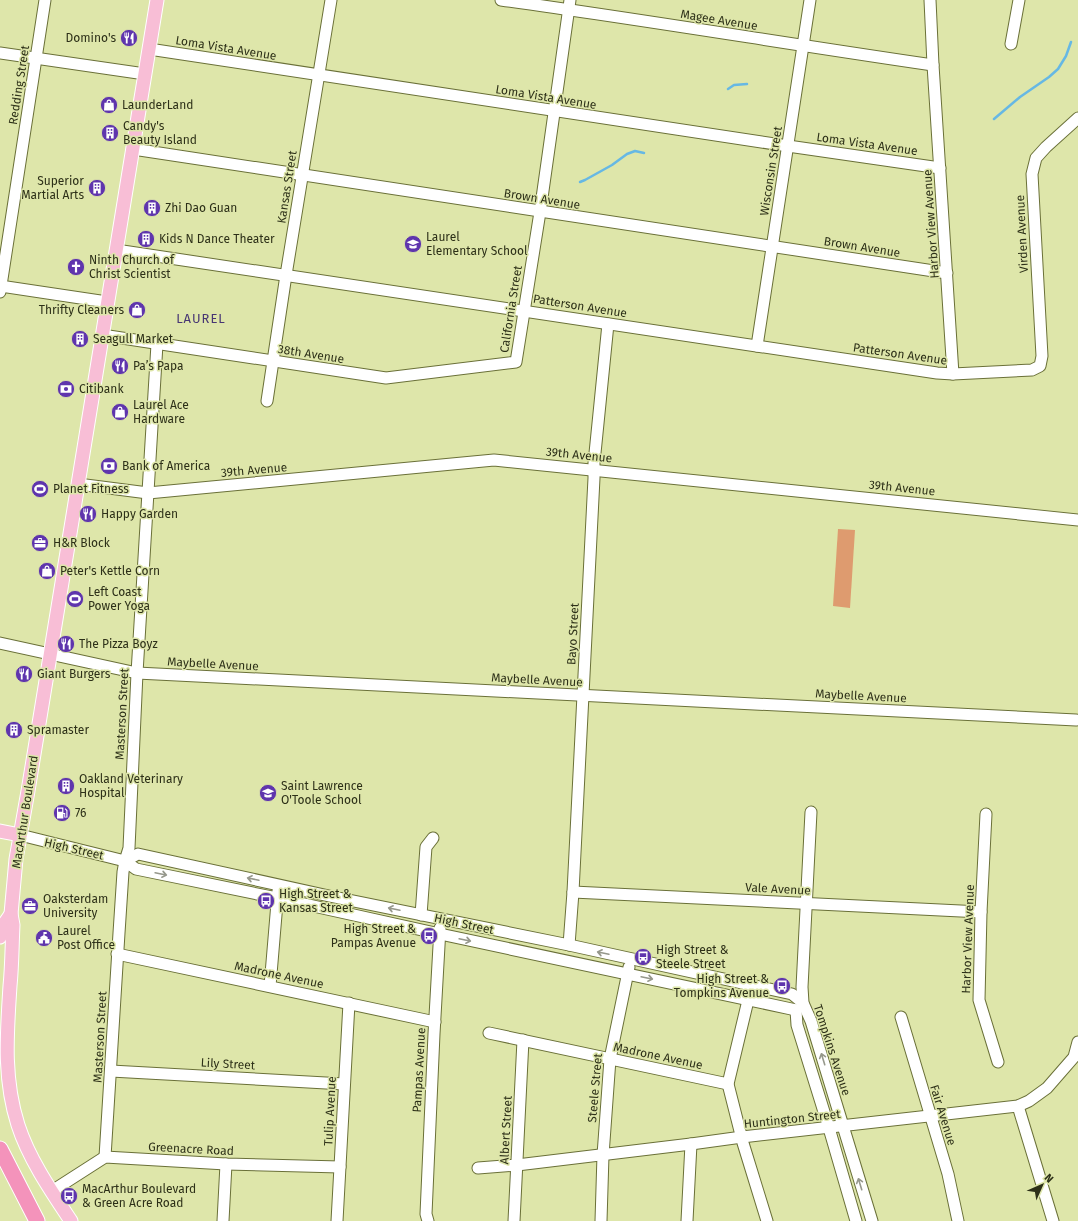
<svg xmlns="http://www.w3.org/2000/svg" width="1078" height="1221" viewBox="0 0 1078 1221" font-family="'Fira Sans',sans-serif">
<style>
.green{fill:#de9b6f}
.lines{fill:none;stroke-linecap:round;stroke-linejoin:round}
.stream{stroke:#66b8e4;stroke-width:2.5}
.minor-casing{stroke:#6a7038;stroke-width:13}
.major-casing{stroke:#fff;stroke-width:15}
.highway-casing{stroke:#fff;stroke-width:17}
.minor{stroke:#fff;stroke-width:11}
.major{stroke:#f8bed6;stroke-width:13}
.highway{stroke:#f493bb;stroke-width:15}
.oneway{stroke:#96988c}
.labels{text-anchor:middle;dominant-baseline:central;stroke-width:3;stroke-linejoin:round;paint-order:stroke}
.street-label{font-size:12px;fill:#2d3018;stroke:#dee6aa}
.poi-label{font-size:12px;fill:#2d3018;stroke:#dee6aa;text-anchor:start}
.neighbourhood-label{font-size:13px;letter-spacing:1px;fill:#473673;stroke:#dee6aa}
</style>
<rect width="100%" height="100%" fill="#dee6aa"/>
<path class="green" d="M838,529L855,530L850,608L833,606Z"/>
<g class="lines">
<g class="stream">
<path d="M728,89L734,85L747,84"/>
<path d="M994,119L1020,97L1049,77L1058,69L1066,56L1071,42"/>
<path d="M580,182L585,180L612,165L627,154L635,151L644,153"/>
</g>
<defs>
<g id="minor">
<path d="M501,0C645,20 789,44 933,65"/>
<path d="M930,0L933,65L953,374"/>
<path d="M1011,44L1019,0"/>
<path d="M149,49L788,146L940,168"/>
<path d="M0,53L145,74"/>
<path d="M133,149L947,273"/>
<path d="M116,250L937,373L953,374L1032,370L1040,366L1042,356L1032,174L1036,158L1046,147L1078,118"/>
<path d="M0,286L107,302"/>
<path d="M0,292L45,0"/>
<path d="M102,335L386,378L516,362L540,212L570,0"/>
<path d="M757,346L810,0"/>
<path d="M267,401L286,275L331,0"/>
<path d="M78,484L148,493L494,460L1078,520"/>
<path d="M0,643L137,673L1076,720"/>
<path d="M811,812L802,987L803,1003L811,1021L872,1221"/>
<path d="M986,814L981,912L979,1000L998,1062"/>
<path d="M20,835L125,861L136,869L277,898L440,934L796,1010"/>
<path d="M125,861L138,854L329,896L569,945L792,994L803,1003"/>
<path d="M573,892L981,912"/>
<path d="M421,915L426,847L433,838"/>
<path d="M569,945L573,892L594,478V463L608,324"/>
<path d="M117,954L435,1022"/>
<path d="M270,986L278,891"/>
<path d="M750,992L728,1084L743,1143L767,1221"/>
<path d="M796,1010L797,1025L829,1128L856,1221"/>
<path d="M901,1017L948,1174L958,1221"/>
<path d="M489,1033L728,1084"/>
<path d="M111,1071L344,1084"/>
<path d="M1018,1106L1053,1221"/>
<path d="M105,1157L119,933L123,872L125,861L129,848L137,673L157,344"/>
<path d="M478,1168L517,1165L691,1144L742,1137L1018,1106L1029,1101L1047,1088L1074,1057L1078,1042"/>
<path d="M52,1191L105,1157L226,1164L340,1167"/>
<path d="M223,1221L226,1164"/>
<path d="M337,1221L349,1003"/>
<path d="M428,1221L426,1214L434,1034L440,928"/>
<path d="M514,1221L523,1040"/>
<path d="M601,1221L603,1155L610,1059L629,967"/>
<path d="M687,1221L691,1144"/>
</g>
<g id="major">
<path d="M0,831L20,835"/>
<path d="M0,937L4,924L11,914"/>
<path d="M71,1221C51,1191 29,1159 18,1125C3,1078 7,1033 10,986C12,966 12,945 13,925L11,914L16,859L28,791L157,0"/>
</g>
<path id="highway" d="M0,1149L37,1221"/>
</defs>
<use href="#minor" class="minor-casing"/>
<use href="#major" class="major-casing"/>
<use href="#highway" class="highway-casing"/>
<use href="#minor" class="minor"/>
<use href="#major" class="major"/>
<use href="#highway" class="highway"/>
</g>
<defs><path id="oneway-shaft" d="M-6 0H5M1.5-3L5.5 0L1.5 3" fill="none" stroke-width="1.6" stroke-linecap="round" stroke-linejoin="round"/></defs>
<g class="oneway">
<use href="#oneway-shaft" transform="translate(161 874) rotate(12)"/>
<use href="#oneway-shaft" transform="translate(253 879) rotate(-168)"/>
<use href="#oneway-shaft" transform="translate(394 909) rotate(-168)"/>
<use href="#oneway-shaft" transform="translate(465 940) rotate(12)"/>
<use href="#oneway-shaft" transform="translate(603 953) rotate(-168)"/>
<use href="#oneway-shaft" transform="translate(647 978) rotate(12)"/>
<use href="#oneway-shaft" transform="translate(823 1059) rotate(-107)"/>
<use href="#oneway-shaft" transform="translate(860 1184) rotate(-107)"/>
</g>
<defs>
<symbol id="restaurant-disc" viewBox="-11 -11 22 22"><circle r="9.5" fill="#5f35ad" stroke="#dee6aa"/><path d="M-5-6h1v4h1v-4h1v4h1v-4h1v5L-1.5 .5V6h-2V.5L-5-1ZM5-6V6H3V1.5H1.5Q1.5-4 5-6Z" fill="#fff"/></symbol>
<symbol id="shop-disc" viewBox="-11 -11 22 22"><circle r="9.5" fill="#5f35ad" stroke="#dee6aa"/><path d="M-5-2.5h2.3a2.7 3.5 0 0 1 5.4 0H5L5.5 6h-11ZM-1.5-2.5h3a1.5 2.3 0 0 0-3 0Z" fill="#fff"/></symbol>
<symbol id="building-disc" viewBox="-11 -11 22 22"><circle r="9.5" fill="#5f35ad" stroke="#dee6aa"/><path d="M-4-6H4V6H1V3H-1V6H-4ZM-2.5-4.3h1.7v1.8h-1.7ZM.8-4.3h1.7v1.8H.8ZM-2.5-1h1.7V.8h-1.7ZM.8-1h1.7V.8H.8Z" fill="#fff"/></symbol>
<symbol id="school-disc" viewBox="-11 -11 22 22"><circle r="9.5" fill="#5f35ad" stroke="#dee6aa"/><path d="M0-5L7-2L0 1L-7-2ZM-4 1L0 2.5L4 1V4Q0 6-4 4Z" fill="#fff"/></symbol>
<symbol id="church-disc" viewBox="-11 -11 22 22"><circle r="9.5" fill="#5f35ad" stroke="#dee6aa"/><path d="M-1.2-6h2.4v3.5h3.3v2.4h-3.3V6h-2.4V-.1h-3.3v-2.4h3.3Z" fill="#fff"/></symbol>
<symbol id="bank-disc" viewBox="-11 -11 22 22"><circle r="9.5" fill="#5f35ad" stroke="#dee6aa"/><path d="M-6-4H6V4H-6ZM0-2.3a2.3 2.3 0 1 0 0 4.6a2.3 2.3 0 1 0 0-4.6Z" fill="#fff"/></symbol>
<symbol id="stadium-disc" viewBox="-11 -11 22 22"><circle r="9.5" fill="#5f35ad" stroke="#dee6aa"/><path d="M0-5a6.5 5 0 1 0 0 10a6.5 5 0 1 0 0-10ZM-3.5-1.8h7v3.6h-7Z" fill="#fff"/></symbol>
<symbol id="office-disc" viewBox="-11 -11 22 22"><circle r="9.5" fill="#5f35ad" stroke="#dee6aa"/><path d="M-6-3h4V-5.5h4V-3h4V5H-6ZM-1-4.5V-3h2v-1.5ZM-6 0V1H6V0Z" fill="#fff"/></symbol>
<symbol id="fuel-disc" viewBox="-11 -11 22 22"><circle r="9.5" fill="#5f35ad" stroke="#dee6aa"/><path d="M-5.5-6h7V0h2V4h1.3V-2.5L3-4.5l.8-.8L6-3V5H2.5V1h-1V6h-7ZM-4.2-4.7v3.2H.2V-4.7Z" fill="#fff"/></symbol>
<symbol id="bus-disc" viewBox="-11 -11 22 22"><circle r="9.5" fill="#5f35ad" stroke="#dee6aa"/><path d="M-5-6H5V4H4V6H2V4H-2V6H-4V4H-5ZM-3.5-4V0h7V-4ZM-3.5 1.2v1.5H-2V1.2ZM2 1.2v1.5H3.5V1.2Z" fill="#fff"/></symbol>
<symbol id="civic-disc" viewBox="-11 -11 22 22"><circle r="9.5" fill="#5f35ad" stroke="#dee6aa"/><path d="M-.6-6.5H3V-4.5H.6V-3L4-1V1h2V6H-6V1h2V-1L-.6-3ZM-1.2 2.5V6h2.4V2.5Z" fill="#fff"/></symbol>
</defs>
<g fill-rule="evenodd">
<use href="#restaurant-disc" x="119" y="28" width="20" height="20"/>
<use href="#shop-disc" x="99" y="95" width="20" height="20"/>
<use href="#building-disc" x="100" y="123" width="20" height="20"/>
<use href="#building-disc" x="87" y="178" width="20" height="20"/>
<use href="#building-disc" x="142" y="198" width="20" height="20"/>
<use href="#building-disc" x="136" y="229" width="20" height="20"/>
<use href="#school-disc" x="403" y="234" width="20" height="20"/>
<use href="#church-disc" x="66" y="257" width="20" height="20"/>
<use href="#shop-disc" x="127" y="300" width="20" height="20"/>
<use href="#building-disc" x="70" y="329" width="20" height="20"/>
<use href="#restaurant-disc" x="110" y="356" width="20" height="20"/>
<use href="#bank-disc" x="56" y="379" width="20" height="20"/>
<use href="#shop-disc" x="110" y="402" width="20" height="20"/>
<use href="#bank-disc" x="99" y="456" width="20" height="20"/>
<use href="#stadium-disc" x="30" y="479" width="20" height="20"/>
<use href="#restaurant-disc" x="78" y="504" width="20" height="20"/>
<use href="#office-disc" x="30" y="533" width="20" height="20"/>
<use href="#shop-disc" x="37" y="561" width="20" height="20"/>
<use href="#stadium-disc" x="65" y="589" width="20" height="20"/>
<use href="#restaurant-disc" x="56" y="634" width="20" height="20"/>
<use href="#restaurant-disc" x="14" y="664" width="20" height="20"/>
<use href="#building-disc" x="4" y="720" width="20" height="20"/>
<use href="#building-disc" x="56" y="776" width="20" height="20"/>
<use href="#school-disc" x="258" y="783" width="20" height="20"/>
<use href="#fuel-disc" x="52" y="803" width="20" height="20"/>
<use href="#bus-disc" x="256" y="891" width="20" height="20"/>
<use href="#office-disc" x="20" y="896" width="20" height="20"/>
<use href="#bus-disc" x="419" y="926" width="20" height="20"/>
<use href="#civic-disc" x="34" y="928" width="20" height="20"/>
<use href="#bus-disc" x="633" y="947" width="20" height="20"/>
<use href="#bus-disc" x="772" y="976" width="20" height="20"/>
<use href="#bus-disc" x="59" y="1186" width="20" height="20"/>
</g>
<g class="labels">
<g class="street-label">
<text transform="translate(719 20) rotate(9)">Magee Avenue</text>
<text transform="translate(226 48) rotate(9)">Loma Vista Avenue</text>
<text transform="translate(19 85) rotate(-81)">Redding Street</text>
<text transform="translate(546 97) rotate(9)">Loma Vista Avenue</text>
<text transform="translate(867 144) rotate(8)">Loma Vista Avenue</text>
<text transform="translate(771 171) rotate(-81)">Wisconsin Street</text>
<text transform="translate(287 187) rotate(-81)">Kansas Street</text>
<text transform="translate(542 199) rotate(9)">Brown Avenue</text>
<text transform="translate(931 224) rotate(-94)">Harbor View Avenue</text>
<text transform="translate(1022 234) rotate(-93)">Virden Avenue</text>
<text transform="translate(862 247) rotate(9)">Brown Avenue</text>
<text transform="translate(580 306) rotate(9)">Patterson Avenue</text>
<text transform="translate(511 309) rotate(-81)">California Street</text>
<text transform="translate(311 354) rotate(9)">38th Avenue</text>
<text transform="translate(900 354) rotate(8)">Patterson Avenue</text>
<text transform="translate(579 455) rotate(6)">39th Avenue</text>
<text transform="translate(254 470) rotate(-5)">39th Avenue</text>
<text transform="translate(902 488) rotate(6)">39th Avenue</text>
<text transform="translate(573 634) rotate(-87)">Bayo Street</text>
<text transform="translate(213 664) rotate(3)">Maybelle Avenue</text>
<text transform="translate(537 680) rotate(3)">Maybelle Avenue</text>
<text transform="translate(861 696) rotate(3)">Maybelle Avenue</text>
<text transform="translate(122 714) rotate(-87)">Masterson Street</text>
<text transform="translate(25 812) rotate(-81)">MacArthur Boulevard</text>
<text transform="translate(74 849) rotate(13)">High Street</text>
<text transform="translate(778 889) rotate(3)">Vale Avenue</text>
<text transform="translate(464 924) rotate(12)">High Street</text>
<text transform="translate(968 939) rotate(-88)">Harbor View Avenue</text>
<text transform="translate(279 975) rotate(12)">Madrone Avenue</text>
<text transform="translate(100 1037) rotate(-87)">Masterson Street</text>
<text transform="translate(832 1050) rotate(72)">Tompkins Avenue</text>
<text transform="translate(658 1056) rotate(12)">Madrone Avenue</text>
<text transform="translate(228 1064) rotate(3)">Lily Street</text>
<text transform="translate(419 1070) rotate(-87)">Pampas Avenue</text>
<text transform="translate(595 1088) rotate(-85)">Steele Street</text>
<text transform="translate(330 1111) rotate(-87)">Tulip Avenue</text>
<text transform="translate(943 1115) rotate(73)">Fair Avenue</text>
<text transform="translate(792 1119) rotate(-6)">Huntington Street</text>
<text transform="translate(506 1130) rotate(-87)">Albert Street</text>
<text transform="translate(191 1149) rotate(3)">Greenacre Road</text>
</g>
<g class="poi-label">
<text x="116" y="38" text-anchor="end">Domino's</text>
<text x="122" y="105">LaunderLand</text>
<text x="123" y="126">Candy's<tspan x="123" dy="14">Beauty Island</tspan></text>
<text x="84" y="181" text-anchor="end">Superior<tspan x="84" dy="14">Martial Arts</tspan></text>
<text x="165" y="208">Zhi Dao Guan</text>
<text x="426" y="237">Laurel<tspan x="426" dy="14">Elementary School</tspan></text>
<text x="159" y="239">Kids N Dance Theater</text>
<text x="89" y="260">Ninth Church of<tspan x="89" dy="14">Christ Scientist</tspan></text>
<text x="124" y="310" text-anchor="end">Thrifty Cleaners</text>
<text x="93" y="339">Seagull Market</text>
<text x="133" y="366">Pa’s Papa</text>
<text x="79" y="389">Citibank</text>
<text x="133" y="405">Laurel Ace<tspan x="133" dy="14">Hardware</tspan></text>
<text x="122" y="466">Bank of America</text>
<text x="53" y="489">Planet Fitness</text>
<text x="101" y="514">Happy Garden</text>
<text x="53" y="543">H&amp;R Block</text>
<text x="60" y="571">Peter's Kettle Corn</text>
<text x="88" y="592">Left Coast<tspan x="88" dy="14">Power Yoga</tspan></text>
<text x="79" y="644">The Pizza Boyz</text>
<text x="37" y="674">Giant Burgers</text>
<text x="27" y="730">Spramaster</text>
<text x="79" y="779">Oakland Veterinary<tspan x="79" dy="14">Hospital</tspan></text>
<text x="281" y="786">Saint Lawrence<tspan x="281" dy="14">O'Toole School</tspan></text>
<text x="75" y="813">76</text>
<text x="279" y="894">High Street &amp;<tspan x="279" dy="14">Kansas Street</tspan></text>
<text x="43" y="899">Oaksterdam<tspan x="43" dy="14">University</tspan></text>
<text x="416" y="929" text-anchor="end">High Street &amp;<tspan x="416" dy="14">Pampas Avenue</tspan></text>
<text x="57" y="931">Laurel<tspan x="57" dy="14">Post Office</tspan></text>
<text x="656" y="950">High Street &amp;<tspan x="656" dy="14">Steele Street</tspan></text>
<text x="769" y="979" text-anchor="end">High Street &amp;<tspan x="769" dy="14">Tompkins Avenue</tspan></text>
<text x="82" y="1189">MacArthur Boulevard<tspan x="82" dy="14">&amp; Green Acre Road</tspan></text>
</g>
<g class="neighbourhood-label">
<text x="201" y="318">LAUREL</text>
</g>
</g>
<g transform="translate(1042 1185) rotate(45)" stroke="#dee6aa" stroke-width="3" paint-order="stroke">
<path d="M0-3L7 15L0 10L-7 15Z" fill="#2d3018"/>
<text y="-6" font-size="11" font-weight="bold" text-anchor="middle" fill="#2d3018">N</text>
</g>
</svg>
